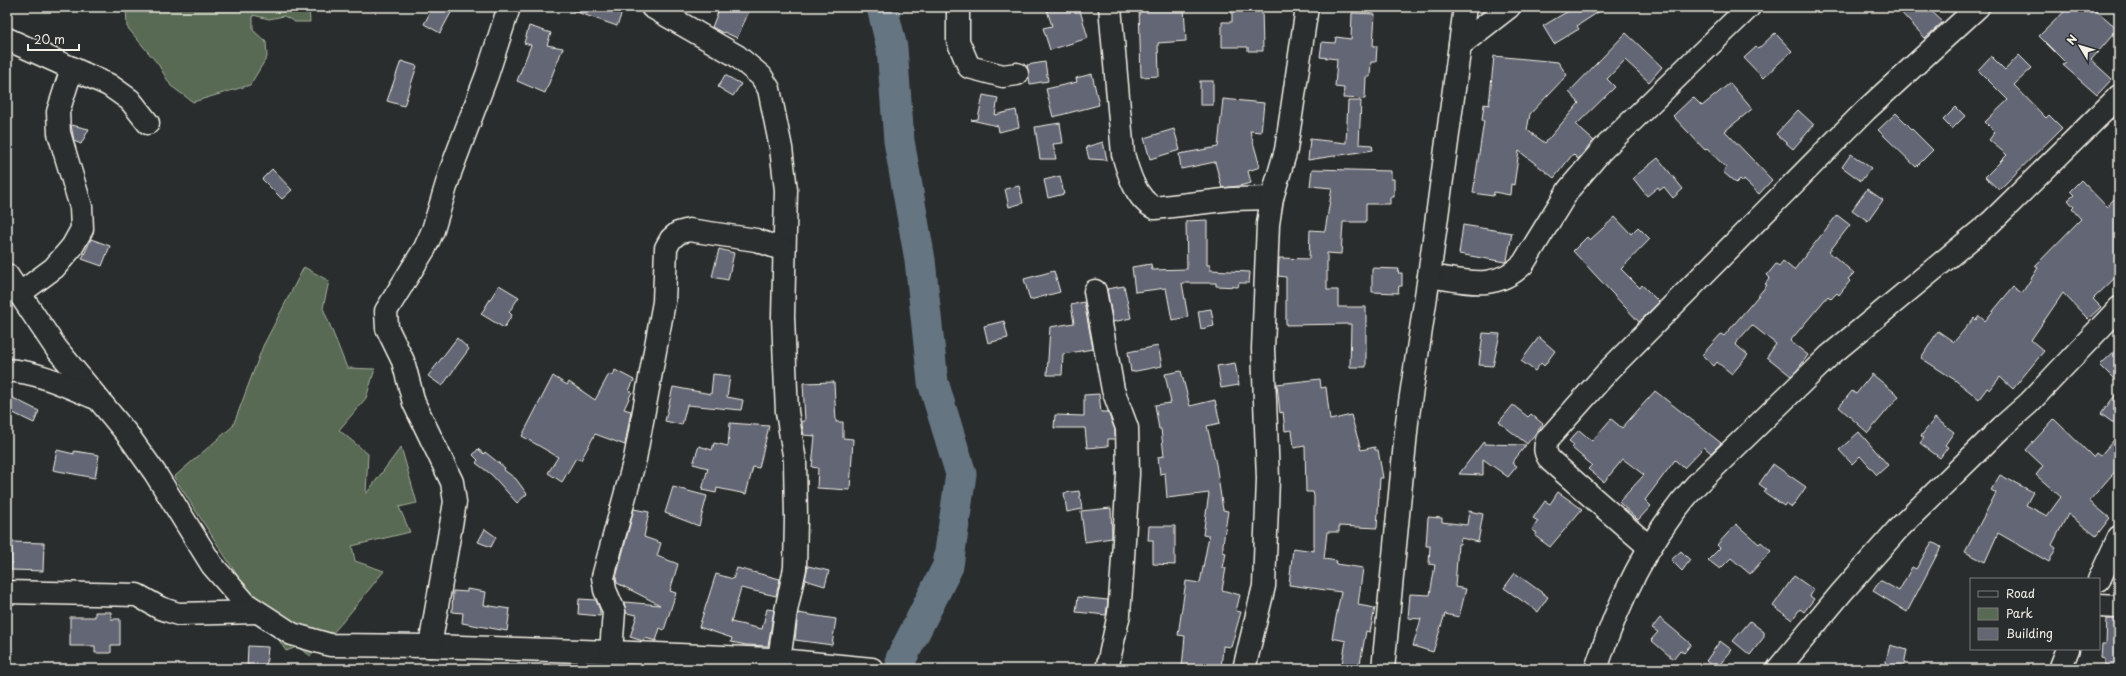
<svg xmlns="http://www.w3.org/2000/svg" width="2126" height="676" viewBox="0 0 2126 676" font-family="'Playpen Sans',sans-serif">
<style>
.green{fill:#586a53;stroke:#a6ae9e}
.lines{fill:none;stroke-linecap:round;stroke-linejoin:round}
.river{stroke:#657582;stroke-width:31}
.building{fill:#646674;stroke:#f4f1e8}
.minor-casing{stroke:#f4f1e8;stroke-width:25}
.minor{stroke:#2a2d2e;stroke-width:22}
</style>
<rect width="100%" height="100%" fill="#2a2d2e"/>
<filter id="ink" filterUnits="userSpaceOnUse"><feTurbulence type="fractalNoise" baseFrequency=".025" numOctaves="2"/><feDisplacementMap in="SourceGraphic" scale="8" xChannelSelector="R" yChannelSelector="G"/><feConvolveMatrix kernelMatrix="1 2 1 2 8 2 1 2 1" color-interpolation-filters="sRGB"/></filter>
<g filter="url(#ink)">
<g class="green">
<path d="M126,7H309L310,22H295L284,16L269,19L253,15V30L266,42L267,57L250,85L193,102L171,86L158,64L127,27Z"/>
<path d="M304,267L329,281L323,308L347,368L375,369L366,398L339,430L368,454L366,494L401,447L417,503L399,507L410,532L352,546L355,561L384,571C360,600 338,630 311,656L297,647L286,651L174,477L233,426L263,346Z"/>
</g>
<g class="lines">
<path class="river" d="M882,7L892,48L899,141L920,260L933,382L961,474L948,566L901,659"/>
</g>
<g class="building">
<path d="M433,7H454L440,33L424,24Z"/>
<path d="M568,7H624L617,26L568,9Z"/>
<path d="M720,7H751L737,38L724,32L723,33L712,27Z"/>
<path d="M1046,7H1079L1088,38L1050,50L1043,28L1052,26Z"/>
<path d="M1139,7H1184L1186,41L1158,43L1159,76L1141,77Z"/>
<path d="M1232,7H1262L1263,51H1248V47H1222V22H1232Z"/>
<path d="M1575,7H1606L1577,26L1579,29L1554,44L1543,26Z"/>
<path d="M1896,7H1927L1943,22L1925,38Z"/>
<path d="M2069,7H2092L2118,29L2091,60L2112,79L2097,95L2063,65L2066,63L2039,36Z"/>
<path d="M1352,13L1375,14L1373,46H1377L1376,62H1371L1370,77H1366L1365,99L1343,98L1344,88L1335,87L1337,59L1320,57L1322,42L1335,43L1336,37L1351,39Z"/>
<path d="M529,26L551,33L547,45L563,48L545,93L517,81L531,45L524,43Z"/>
<path d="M1626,33L1662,67L1649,82L1625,60L1607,79L1615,87L1576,125L1594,141L1578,159L1573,154L1554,178L1519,151L1514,185L1511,184L1510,195L1494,192L1493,196L1473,193L1484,121L1482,120L1484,104L1489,105L1494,56L1558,62L1567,75L1530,114L1527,130L1545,143L1579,103L1569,92Z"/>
<path d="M1775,33L1792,51L1763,78L1744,58L1756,47L1758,49Z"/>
<path d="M2019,55L2032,68L2014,85L2046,118L2049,115L2062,128L1999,190L1985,177L2007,155L1989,140L1995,132L1985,122L2008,100L1978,70L1991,56L2005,70Z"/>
<path d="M401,61L417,66L404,106L387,101Z"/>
<path d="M1045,62L1048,81L1030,84L1027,65Z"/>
<path d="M1092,74L1099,105L1053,117L1046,89L1077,82L1076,78Z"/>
<path d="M725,75L741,84L733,96L718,87Z"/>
<rect x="1200" y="81" width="13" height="24"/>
<path d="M1730,83L1752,109L1725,131L1772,180L1759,194L1744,180L1743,182L1740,179L1736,183L1723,172L1726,168L1707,148L1705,150L1673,116L1693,97L1702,106Z"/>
<path d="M983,95L998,98L995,115L1016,110L1019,127L999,132L998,126L971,120L978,119Z"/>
<path d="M1223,99L1264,103L1261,132L1250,131L1260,167L1248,171L1251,183L1239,186L1222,188L1215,162L1181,169L1179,154L1218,147Z"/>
<path d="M1348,101H1361L1359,144L1372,145L1373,150L1308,160L1310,139L1346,143Z"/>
<path d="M1956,107L1965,116L1952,129L1943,120Z"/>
<path d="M1798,110L1814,125L1793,149L1776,134Z"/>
<path d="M1896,113L1933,150L1916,167L1878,130Z"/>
<path d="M1060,123L1063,143L1053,144L1056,159H1040L1035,127Z"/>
<path d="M71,125L89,129L81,144L74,141Z"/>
<path d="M1174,129L1180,150L1150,159L1144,138Z"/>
<path d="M1103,142L1107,160L1089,159L1086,147Z"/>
<path d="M1851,154L1871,168L1861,181L1842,167Z"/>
<path d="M1658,158L1683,189L1673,198L1664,187L1660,190L1658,187L1647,196L1633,178Z"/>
<path d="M272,169L292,190L282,199L262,179Z"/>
<path d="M1312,169L1391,171V179H1394V197H1390V204H1366V222H1343L1341,254L1327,253V290H1338V307H1366V367H1350L1351,324L1286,325V277L1278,276L1279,258L1309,259L1310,230L1325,231L1332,188L1310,186Z"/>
<path d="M1060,176L1064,194L1048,198L1044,180Z"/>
<path d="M2081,180L2107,207L2119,193V274L2093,299L2101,307L2088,319L2063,293L2031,340L2044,351L2013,389L2000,377L1990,390L1987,388L1979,399L1955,380L1921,358L1938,331L1954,342L1974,318L1976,320L1979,316L1985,321L2013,287L2022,293L2038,268L2035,266L2081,219L2072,209L2074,207L2068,200L2074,195L2070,191Z"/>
<path d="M1019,186L1023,203L1009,207L1005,189Z"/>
<path d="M1867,189L1883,200L1868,221L1852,210Z"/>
<path d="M1837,215L1850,225L1829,252L1854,273L1848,279L1850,281L1839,295L1837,293L1831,299L1828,296L1790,341L1808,355L1798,369L1791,376L1767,357L1776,344L1752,325L1735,344L1748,355L1732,374L1717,362L1714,366L1702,355L1721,334L1724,336L1753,302L1767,285L1765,284L1770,278L1767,275L1776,264L1779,266L1783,261L1794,270Z"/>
<path d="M1615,217L1631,234L1638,227L1650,239L1621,269L1640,288L1642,285L1659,302L1639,322L1573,251L1587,237L1590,240Z"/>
<path d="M1207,220V265H1210V270L1250,272L1249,283H1239L1238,287L1216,286V283H1182L1188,317L1172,320L1166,288L1135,292L1132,267L1151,264L1152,270L1187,269L1186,221Z"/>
<path d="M1463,225L1512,233L1507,260L1505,262L1459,254Z"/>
<path d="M91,239L110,246L102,266L82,259Z"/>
<path d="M719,249L734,253L728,280L712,277Z"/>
<path d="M1372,268L1399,269L1398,273H1402V286H1399L1398,293L1372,292Z"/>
<path d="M1054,271L1060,292L1030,300L1024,279Z"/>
<path d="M499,285L519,297L509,312L512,315L504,328L481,314Z"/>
<path d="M1124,286L1131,318L1113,322L1107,289Z"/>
<path d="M1084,302L1093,349L1063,354L1062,375H1047L1050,327L1074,323L1071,305Z"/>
<path d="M1211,309L1214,326L1201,329L1198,311Z"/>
<path d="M1004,321L1008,338L988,343L984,326Z"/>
<path d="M1483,333L1500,334L1493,366L1479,365Z"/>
<path d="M1539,337L1555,351L1544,366L1541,363L1535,371L1521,361Z"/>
<path d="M457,338L469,349L442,386L428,376Z"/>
<path d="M1158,346L1162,366L1131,372L1128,352Z"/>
<path d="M2119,347V384L2100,365Z"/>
<path d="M1235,363L1239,385L1221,388L1217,366Z"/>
<path d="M615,370L634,380L629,391L632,392L624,409L631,411L625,445L595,434L581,460L576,458L562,482L548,473L558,457L522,436L553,376L567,385L569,382L595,400L609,374L613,376Z"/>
<path d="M1181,371L1190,406L1215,400L1220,423L1207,426L1216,464L1223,510L1228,511L1223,544V552L1226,553L1223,568H1226L1222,590L1240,595L1236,611L1241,612L1231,647L1223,646L1221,669H1195L1182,667L1185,636L1178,635L1186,581L1200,583L1209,536L1203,535L1209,493L1167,498L1165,473L1160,474L1158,457L1164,456L1161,429H1159L1155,405L1171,403L1165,374Z"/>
<path d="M713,374L730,376L727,397L743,400L741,410L687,405L682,425L665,421L673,387L711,394Z"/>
<path d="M1872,374L1899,396L1868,433L1839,407L1852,391L1856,394Z"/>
<path d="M1320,379L1321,388L1326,387L1330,420L1351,415L1361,450L1375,447V450H1378L1383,478H1380L1377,528L1339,526V532H1327L1324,559L1337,561L1336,564L1363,568L1358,605L1375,608L1370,632L1366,631L1359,669H1341L1346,641L1332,638L1341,592L1289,585L1293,548L1314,551V496L1313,492H1306L1305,446L1294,448L1292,430L1285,431L1283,412L1280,413L1277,384Z"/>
<path d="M834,382L836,422H843V438L853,439L850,490L817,488L818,468L812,467L815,436L804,435L802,425V421H805L803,383Z"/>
<path d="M2119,390V427L2101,414Z"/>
<path d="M1655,391L1721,443L1711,453L1704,447L1684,468L1675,460L1645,500L1651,506L1638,520L1619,502L1644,475L1623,459L1604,482L1588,469L1592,465L1572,448L1574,445L1569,441L1579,430L1592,441L1611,419L1622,428Z"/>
<path d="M1099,394L1101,412H1108L1115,430V439H1108V446L1087,448L1085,428H1054L1055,415L1084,416V395Z"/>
<path d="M7,395L39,411L34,423L7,410Z"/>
<path d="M1513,405L1528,417L1531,414L1543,424L1527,444L1499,422Z"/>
<path d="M1935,418L1954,432L1945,445L1948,447L1940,458L1920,443L1924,438L1921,436Z"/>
<path d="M2054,419L2093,457L2096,453L2100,456L2119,434V467L2089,501L2110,518L2096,536L2068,514L2052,545L2056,548L2049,562L1998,533L1985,562L1965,552L1996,493L1991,490L2000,475L2033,492L2026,505L2047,516L2061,497L2036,475L2043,466L2026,450Z"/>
<path d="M730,423L769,426L759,468L753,467L746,494L717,488L716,493L702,490L708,468L693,464L699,446L712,450L714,443L728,446Z"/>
<path d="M1859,432L1888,465L1877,475L1860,456L1852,464L1839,450Z"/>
<path d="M1484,441V444L1526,445L1512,463L1517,466L1508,477L1483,459V475L1459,474Z"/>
<path d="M478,449L484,454L485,452L505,468L504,470L516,479L527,494L517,503L492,475L476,463L478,460L473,455Z"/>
<path d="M57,450L74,454V451L99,455L95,478L53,470Z"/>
<path d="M1773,464L1806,487L1792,507L1786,503L1784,506L1764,492L1766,489L1759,484Z"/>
<path d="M673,487L707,496L699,526L665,513Z"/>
<path d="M1079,491L1082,509L1067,512L1064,493Z"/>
<path d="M1558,492L1582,509L1550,547L1535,536L1537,533L1532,530L1538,521L1533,518L1545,501L1550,504Z"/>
<path d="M1111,508L1112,538L1085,542L1081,511Z"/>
<path d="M634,509L649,512L644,537L661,543L657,556L678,564L670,591L676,593L664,630L660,628L656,641L645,638L643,641L630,637L637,615L626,613L624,602L660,605L617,583L616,578Z"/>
<path d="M1469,511L1483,514L1478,542L1461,538L1460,544H1458L1455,587L1466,589L1459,617L1445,614L1433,652L1413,646L1421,619L1408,618L1410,594L1430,595L1435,565L1429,564L1430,546H1426L1428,517L1442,518V522L1467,525Z"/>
<path d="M1736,524L1759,544L1761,542L1771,551L1750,574L1731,558L1720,569L1708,560L1720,548L1717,545Z"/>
<path d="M1149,526H1175V565L1153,564V540H1148Z"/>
<path d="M485,529L496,537L491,547L478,542Z"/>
<path d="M12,542L44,543L43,571L11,570Z"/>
<path d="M1932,542L1941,547L1907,612L1873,591L1880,580L1899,591L1912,567L1916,569Z"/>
<path d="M1681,551L1690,560L1682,571L1671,560Z"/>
<path d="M808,566L829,571L825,586L805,580Z"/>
<path d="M737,568L780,579L776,596L741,588L731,622L762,629L767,609L774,610L768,646L746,645L731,642L732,638L699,627L716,574L733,579Z"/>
<path d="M1515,573L1548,597L1538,612L1504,588Z"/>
<path d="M1794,576L1814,590L1810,596L1814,599L1804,612L1800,609L1792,620L1773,606Z"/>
<path d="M467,589L486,592L484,605L510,609L507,631L462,623L463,613L452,612L453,591L467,592Z"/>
<path d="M1078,597L1108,600L1106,615L1076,612Z"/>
<path d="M579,599L596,600L600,610V616L578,614Z"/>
<path d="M95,612H111V619H120V645H111V653H95V646H70V617H95Z"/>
<path d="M798,613L836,619L832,645L795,640Z"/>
<path d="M1660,618L1691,644L1684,653L1680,650L1673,659L1651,640L1658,632L1652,628Z"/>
<path d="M2107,619H2119V669H2105V659L2101,658L2102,644H2106Z"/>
<path d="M1750,621L1764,632V637L1750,655L1733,641Z"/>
<path d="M1720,641L1732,650L1716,669L1706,661Z"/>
<path d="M1890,645L1907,650L1903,669H1884Z"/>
<path d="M248,646L268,647L266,669H247Z"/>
</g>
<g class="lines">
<defs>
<g id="minor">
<path d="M652,7L737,56L761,76L769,89L781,148L786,190L783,317L786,390L787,412L795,461L796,518L795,568L786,611L779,660"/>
<path d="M958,7V41L969,67L1003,76L1017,74"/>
<path d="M1110,7L1123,154C1128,172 1136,200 1155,208L1232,199L1272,198"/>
<path d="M7,39L109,85L130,100L148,123"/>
<path d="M1460,45L1509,7"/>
<path d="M7,275L56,348L128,435L155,473L212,565L246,604L292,634L330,645L430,646L611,652L769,659L872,669"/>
<path d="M1429,276C1466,281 1494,292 1523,264L1569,189L1602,150L1749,7"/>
<path d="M1095,291L1113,390L1127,428L1128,474L1122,574L1119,614L1107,669"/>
<path d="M19,294L54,268L72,247L82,229L81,207L59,133L58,112L72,68"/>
<path d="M7,370C38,372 65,385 93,397"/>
<path d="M1649,547L1551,461C1545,454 1544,449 1547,440L1610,369L1866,110L1978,7"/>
<path d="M2099,580L2119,537"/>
<path d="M7,592L137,595L160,608L178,614L257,612"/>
<path d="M2099,606L2119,607"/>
<path d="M430,646L455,502L452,482L414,403L403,361L387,328L386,311L425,248L433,230L451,170L487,75L509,7"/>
<path d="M611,652L614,611L605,590L603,577L635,459L664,302L666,248L671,239L678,233L689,230L756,240L784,250"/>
<path d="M1244,669L1264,586L1268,479L1263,349L1268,224L1272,198L1286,150L1307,7"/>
<path d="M1383,669L1407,422L1429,276L1465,7"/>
<path d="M1596,669C1618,601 1648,538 1696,485L1829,356L1991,222L2119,96"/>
<path d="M1778,669L1842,592L1898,529L2002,427L2029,403L2119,308"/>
<path d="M2060,669L2068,649"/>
</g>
</defs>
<use href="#minor" class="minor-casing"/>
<use href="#minor" class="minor"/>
</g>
</g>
<rect width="2126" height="676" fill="none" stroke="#2a2d2e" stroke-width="24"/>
<rect x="12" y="12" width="2102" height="652" fill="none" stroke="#f4f1e8" stroke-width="1.5" filter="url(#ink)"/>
<rect x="1970" y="578" width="130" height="72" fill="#2a2d2e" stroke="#7b7b78"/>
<rect x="1978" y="591" width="20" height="6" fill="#2a2d2e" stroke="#7b7b78"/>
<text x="2006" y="598" font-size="12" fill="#f4f1e8">Road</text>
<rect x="1978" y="608" width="20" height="12" fill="#586a53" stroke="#7b7b78"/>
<text x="2006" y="618" font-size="12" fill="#f4f1e8">Park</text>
<rect x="1978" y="628" width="20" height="12" fill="#646674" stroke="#7b7b78"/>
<text x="2006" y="638" font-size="12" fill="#f4f1e8">Building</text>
<g transform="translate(2080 46) rotate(308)" stroke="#2a2d2e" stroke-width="3" paint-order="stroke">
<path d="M0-3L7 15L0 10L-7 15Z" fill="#f4f1e8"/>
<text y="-6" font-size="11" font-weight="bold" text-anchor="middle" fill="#f4f1e8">N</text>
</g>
<path d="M28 44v6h51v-6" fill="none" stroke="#f4f1e8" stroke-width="2"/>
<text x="34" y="44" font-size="12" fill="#f4f1e8" stroke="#2a2d2e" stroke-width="3" paint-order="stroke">20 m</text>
</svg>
